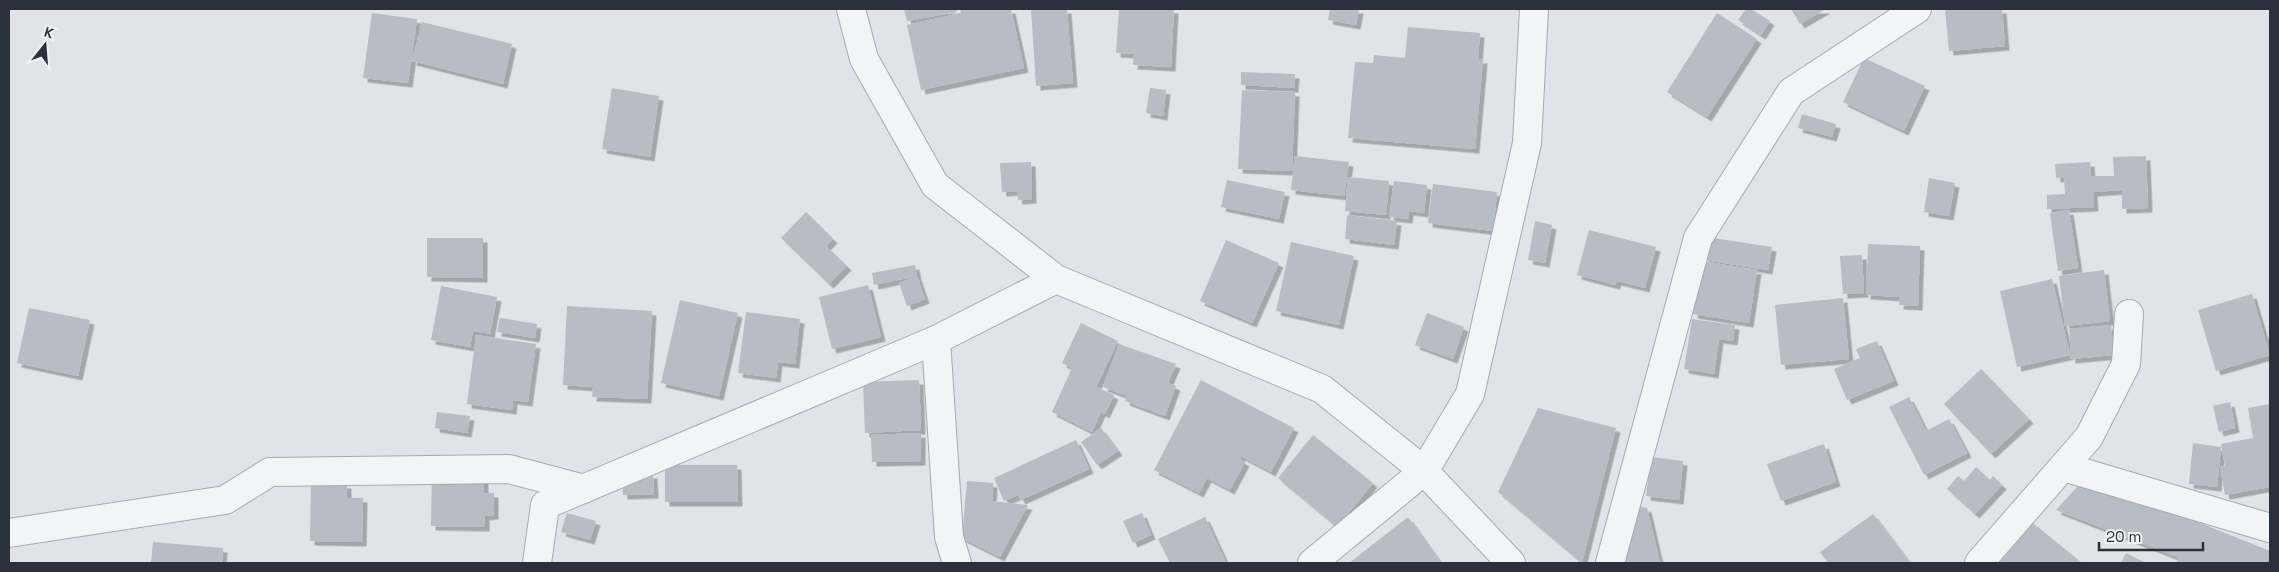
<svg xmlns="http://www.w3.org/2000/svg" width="2279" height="572" viewBox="0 0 2279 572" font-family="'Space Grotesk',sans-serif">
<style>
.building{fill:#b8bcc4;filter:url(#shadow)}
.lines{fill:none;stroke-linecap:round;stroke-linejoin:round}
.minor-casing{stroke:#a6aab1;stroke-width:30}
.minor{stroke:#f3f4f6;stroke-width:28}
</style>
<defs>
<filter id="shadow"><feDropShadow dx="4.5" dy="4.5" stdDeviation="0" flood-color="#0004"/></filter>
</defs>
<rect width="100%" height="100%" fill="#e0e3e7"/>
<g class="building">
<path d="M904,9H956L957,12L907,21Z"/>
<path d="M960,9H1011L1024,68L921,90L907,25L961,13Z"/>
<path d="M1031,9H1067L1073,83L1036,86Z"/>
<path d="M1119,9H1174L1171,67L1133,65L1134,54L1116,53Z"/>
<path d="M1330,9H1359L1356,25L1328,20Z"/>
<path d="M1746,9H1751L1770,21L1761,35L1738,20Z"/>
<path d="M1791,9H1826L1800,24Z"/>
<path d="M1945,9H2002L2005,46L1949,51Z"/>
<path d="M372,13L417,19L408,83L363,78Z"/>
<path d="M1717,13L1757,39L1707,117L1667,92Z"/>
<path d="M422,22L512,44L503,84L412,61Z"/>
<path d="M1408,27L1480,33L1478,59H1483L1475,149L1348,138L1355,62L1373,63L1374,55L1405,58Z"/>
<path d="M1864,58L1925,86L1904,131L1843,102Z"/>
<path d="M1241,72L1295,74L1294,88L1241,85Z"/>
<path d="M612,88L659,96L650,157L602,149Z"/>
<path d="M1150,88L1166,90L1163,116L1146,113Z"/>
<path d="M1242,90L1295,92L1292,171L1238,169Z"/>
<path d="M1802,114L1836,124L1832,137L1798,128Z"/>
<path d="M1295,156L1349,162L1344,196L1291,190Z"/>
<path d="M2146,156L2148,208L2122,209V190L2093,192L2094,207L2047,209V195L2065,194L2064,177L2056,178L2055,164L2090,162L2091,176H2114L2113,157Z"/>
<path d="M1031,162L1032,199L1018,200L1017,191L1002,192L1000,163Z"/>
<path d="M1348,177L1389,181L1386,215L1345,211Z"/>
<path d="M1929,178L1955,183L1949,216L1924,212Z"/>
<path d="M1227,180L1285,192L1279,219L1221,207Z"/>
<path d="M1394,181L1427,185L1424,213L1409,211L1408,219L1389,217Z"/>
<path d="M1433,184L1497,192L1493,231L1428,223Z"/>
<path d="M2069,210L2078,268L2058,271L2050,213Z"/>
<path d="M806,212L833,239L826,246L847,266L829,284L781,238Z"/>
<path d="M1347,215L1397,221L1394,245L1345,239Z"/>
<path d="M1535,221L1552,225L1545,263L1528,260Z"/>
<path d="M1589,230L1656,247L1645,288L1617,281L1615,285L1577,275Z"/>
<path d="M1707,237L1772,247L1768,270L1704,260Z"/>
<path d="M427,238H483V278L427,277Z"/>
<path d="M1226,240L1279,263L1252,323L1200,301Z"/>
<path d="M1291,242L1354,256L1339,325L1276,311Z"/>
<path d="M1868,244L1920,246L1918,306L1899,305L1900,297L1866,295Z"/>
<path d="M1862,255L1864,293L1843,294L1840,256Z"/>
<path d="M1701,261L1757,270L1749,323L1693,314Z"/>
<path d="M915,265L917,276L874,285L872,273Z"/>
<path d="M2104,270L2110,321L2065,326L2059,276Z"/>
<path d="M917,276L925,299L907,306L899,283Z"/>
<path d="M2052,279L2070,355L2017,367L2000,291Z"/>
<path d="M868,285L881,337L832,349L819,297Z"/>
<path d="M441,286L497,297L490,334L473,331L470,347L431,340Z"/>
<path d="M2252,294L2270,355L2216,371L2198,310Z"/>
<path d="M1843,298L1849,359L1781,365L1775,305Z"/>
<path d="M680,300L738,313L719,396L661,383Z"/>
<path d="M567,306L652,311L647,399L592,397L593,387L563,385Z"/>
<path d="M29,308L90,320L78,376L17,363Z"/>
<path d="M746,312L800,319L795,364L778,362L776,378L738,373Z"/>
<path d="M1427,313L1464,327L1453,359L1415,345Z"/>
<path d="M500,318L537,324L535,338L497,332Z"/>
<path d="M1692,319L1735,325L1733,341L1719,339L1714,374L1684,369Z"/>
<path d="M1081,323L1118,341L1096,387L1114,395L1105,414L1101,412L1092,432L1052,412L1072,368L1062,363Z"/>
<path d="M2111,325L2114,355L2071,359L2069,329Z"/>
<path d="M476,335L536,344L528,402L513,400L512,410L467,404Z"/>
<path d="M1877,341L1894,381L1847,400L1834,369L1860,358L1856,349Z"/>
<path d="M1119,344L1176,364L1168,383L1176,386L1165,416L1125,401L1127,396L1103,387Z"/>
<path d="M1981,369L2029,419L1991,454L1944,404Z"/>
<path d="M919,380L921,430L865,433L863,382Z"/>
<path d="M1201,380L1294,428L1271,472L1241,456L1240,459L1245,462L1230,490L1207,478L1199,493L1154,470Z"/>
<path d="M1909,397L1926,431L1949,419L1967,453L1924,475L1889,407Z"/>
<path d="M2230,402L2235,428L2219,432L2213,406Z"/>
<path d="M2270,404V487L2225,495L2220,467L2225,466L2221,444L2253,438L2248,408Z"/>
<path d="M1538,408L1616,428L1582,563L1498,492Z"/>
<path d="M437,412L470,416L467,433L435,428Z"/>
<path d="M1101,428L1118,451L1097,465L1081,442Z"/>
<path d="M921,433V461L872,462L871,435Z"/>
<path d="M1313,435L1373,483L1337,527L1278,478Z"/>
<path d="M1076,440L1089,469L1021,500L1018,495L1004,501L994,478Z"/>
<path d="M2193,443L2221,447L2217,487L2189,484Z"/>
<path d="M1824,444L1836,482L1781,501L1767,464Z"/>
<path d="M1651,457L1683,461L1679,500L1646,496Z"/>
<path d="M665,465H737L738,502H665Z"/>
<path d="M1976,467L1990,480L1993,476L2002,485L1975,514L1947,489L1958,476L1964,481Z"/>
<path d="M432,472L484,473V493H494V515L485,516V527L431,526Z"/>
<path d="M653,474L654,494L623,495L622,475Z"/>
<path d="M2086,477L2270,551V557L2267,563H2176L2179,558L2056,510Z"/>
<path d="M967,481L993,483L992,501L1028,505L1000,557L962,538Z"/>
<path d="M311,483L347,484V498H363L362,542L310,541Z"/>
<path d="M1637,506L1647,508L1660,563H1624Z"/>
<path d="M567,513L596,521L590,540L561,532Z"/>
<path d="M1142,513L1151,535L1133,543L1123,521Z"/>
<path d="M1873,514L1910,563H1828L1820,552Z"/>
<path d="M1205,517L1226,563H1170L1158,539Z"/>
<path d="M1408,517L1441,563H1349Z"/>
<path d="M2033,523L2082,563L2000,562Z"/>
<path d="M153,542L223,548L222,563H151Z"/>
<path d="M2126,553L2146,563H2121Z"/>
</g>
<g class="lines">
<defs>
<g id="minor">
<path d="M851,9L864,59L935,185L1056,279L1322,389L1424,471L1511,563"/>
<path d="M936,340L949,537L957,563"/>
<path d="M2064,467L2270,528"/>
<path d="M9,533L225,500L270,472L509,469L584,489"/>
<path d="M537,563L545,505L936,340L1056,279"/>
<path d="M1312,563L1424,471L1470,394L1527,143L1534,9"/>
<path d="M1610,563L1698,238L1791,92L1917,9"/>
<path d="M1979,563L2089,437L2126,364L2129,314"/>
</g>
</defs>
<use href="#minor" class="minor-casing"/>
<use href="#minor" class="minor"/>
</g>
<rect width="2279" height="572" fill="none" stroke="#2b303d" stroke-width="20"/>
<g transform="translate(45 45) rotate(17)" stroke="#f0f2f5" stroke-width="4" paint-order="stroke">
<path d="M0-4L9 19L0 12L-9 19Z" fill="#2b303d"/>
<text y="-8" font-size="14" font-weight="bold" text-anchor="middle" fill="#2b303d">K</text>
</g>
<path d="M2099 542v8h104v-8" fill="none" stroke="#2b303d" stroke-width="2.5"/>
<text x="2106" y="542" font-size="15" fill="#2b303d" stroke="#f0f2f5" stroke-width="4" paint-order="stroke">20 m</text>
</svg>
